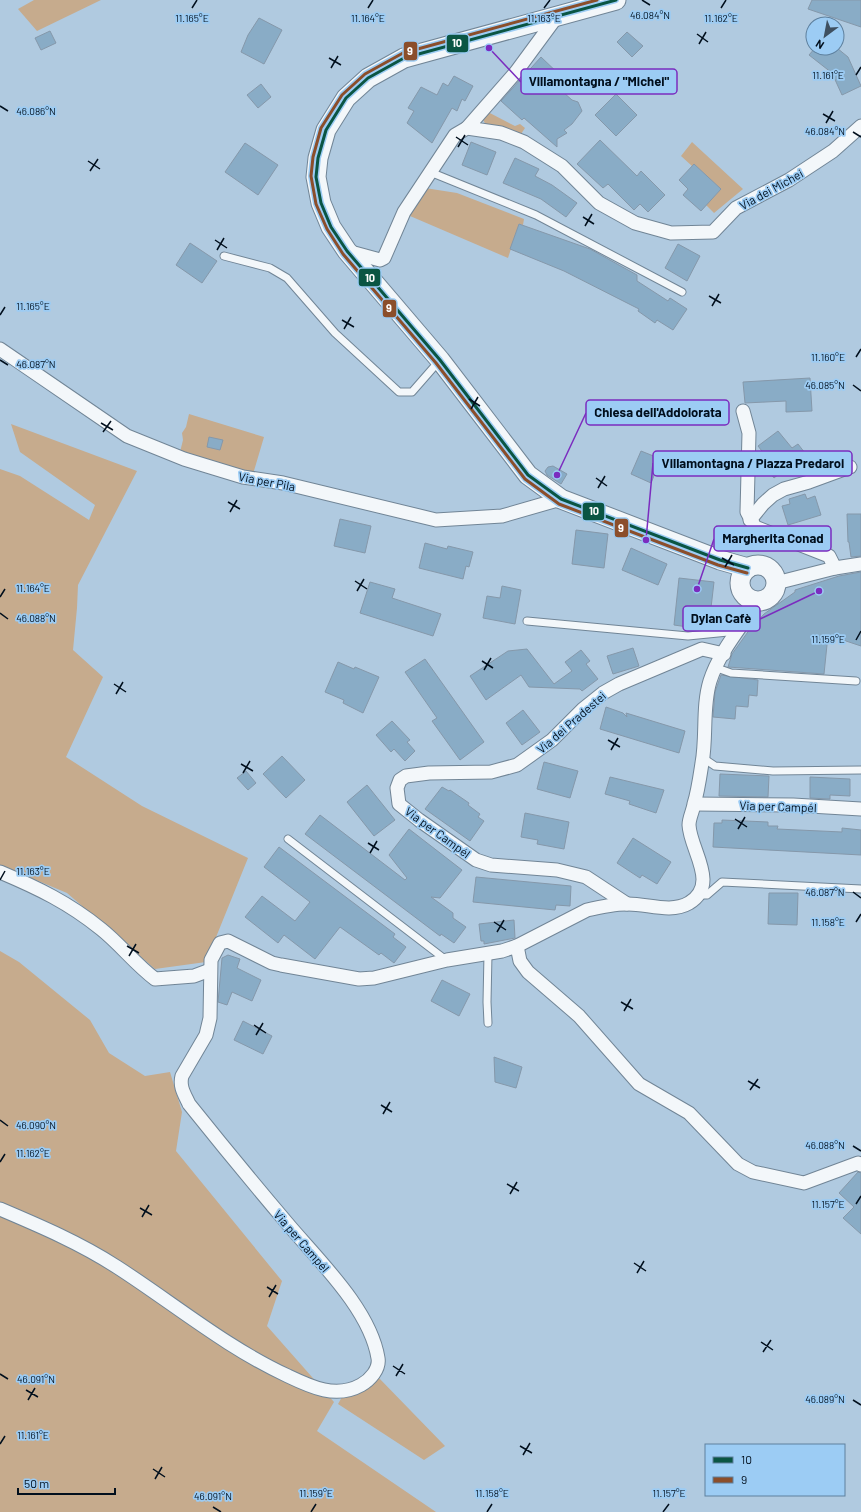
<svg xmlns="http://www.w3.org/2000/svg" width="861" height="1512" viewBox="0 0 861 1512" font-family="Barlow,sans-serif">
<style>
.green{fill:#c6ab8d}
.building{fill:#89acc6;stroke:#8598aa}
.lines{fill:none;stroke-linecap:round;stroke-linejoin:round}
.lane-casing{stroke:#718596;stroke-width:9}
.street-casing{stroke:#718596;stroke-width:15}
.secondary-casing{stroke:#718596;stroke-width:21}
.lane{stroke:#f3f7fa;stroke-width:7}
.street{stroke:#f3f7fa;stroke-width:13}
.secondary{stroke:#f3f7fa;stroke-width:19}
.bus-1-casing{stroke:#9cccf4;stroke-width:6}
.bus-2-casing{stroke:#9cccf4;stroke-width:6}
.bus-1{stroke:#0a5543;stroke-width:3}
.bus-2{stroke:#8b4e2b;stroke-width:3}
.ticks{fill:none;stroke:#010f1d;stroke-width:1.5}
.labels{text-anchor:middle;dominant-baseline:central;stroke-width:3.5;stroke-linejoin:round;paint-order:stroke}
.street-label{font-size:12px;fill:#010f1d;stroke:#9cccf4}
.ticks-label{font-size:10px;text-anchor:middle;fill:#010f1d;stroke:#9cccf4;stroke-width:3.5;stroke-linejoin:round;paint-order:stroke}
.leader{fill:none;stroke:#7b2cbf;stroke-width:1.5}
.callout-dot{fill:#7b2cbf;stroke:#9cccf4;stroke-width:1.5}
.callout{fill:#9cccf4;stroke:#7b2cbf;stroke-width:1.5}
.callout-label{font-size:13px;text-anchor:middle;font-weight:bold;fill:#010f1d}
.line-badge{stroke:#9cccf4;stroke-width:1.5}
.badge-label{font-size:11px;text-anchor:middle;font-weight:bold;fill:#fff}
</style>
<rect width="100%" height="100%" fill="#b0cae0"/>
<g class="green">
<path d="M34,0H101L37,31L18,9Z"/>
<path d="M486,111L515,126L520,124L525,128L521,134L508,128L486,125L482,118Z"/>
<path d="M692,142L743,189L714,213L706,205L721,189L694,164L692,166L681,156Z"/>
<path d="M425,188L457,193L524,219L523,225L519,224L508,258L410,216Z"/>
<path d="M189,414L264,437L253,474L180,452L183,440L182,433L186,427Z"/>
<path d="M11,424L137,471L78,585L77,608L73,650L103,677L66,757L142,806L248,858L206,962L155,969L67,893L0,865V469L20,476L89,520L95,505L20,452Z"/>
<path d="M0,951L19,962L90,1020L109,1053L145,1076L170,1072L182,1112L176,1151L282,1281L267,1326L334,1402L317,1431L436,1512H0Z"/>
<path d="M378,1377L445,1446L424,1460L338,1404L342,1397C359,1397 367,1388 378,1377Z"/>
</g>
<g class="building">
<path d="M812,0H861V27L808,9Z"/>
<path d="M259,18L282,30L264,64L241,52L248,35Z"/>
<path d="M50,31L56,43L41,50L35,38Z"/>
<path d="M627,32L643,46L632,57L617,42Z"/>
<path d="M815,48H837L848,57L861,86L842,95L832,73L809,55Z"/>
<path d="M541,57L562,77L555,85L572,100L578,102L582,111L572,124L564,130L567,133L557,139V147L524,118L522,120L501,101Z"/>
<path d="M454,76L473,86L465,101L462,99L457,111L452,108L432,143L407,123L414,111L408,108L421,87L437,95L443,83L448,86Z"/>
<path d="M261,84L271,97L258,108L247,95Z"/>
<path d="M616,94L637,115L616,136L595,115Z"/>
<path d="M600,140L637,176L641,171L665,195L648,212L640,204L634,210L608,184L603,188L577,164Z"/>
<path d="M471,142L496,152L487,175L462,165Z"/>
<path d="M245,143L278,165L258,195L225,172Z"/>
<path d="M515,158L539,169L535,176L552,185L577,203L566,217L541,199L503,183Z"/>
<path d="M694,164L721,189L701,211L683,195L688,189L679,180Z"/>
<path d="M519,224L590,249L637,275V281L668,301L670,298L687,309L673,330L657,320L655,323L638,311L639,309L564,271L510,249Z"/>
<path d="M190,243L217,261L202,283L176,265Z"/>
<path d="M678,244L700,256L687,281L665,268Z"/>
<path d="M810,378L812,411L786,412V401L745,403L743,382Z"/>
<path d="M778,431L792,448L798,444L805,453L774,478L767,469L772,464L758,446Z"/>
<path d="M209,437L223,440L220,450L207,447Z"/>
<path d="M641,451L661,459L651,483L631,474Z"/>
<path d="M553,466L567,474L561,484L547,475L545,471L548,467Z"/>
<path d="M805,494L807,499L815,496L821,515L788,525L782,506L790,504L789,499Z"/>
<path d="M847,514H861V556L851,557L849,542H848Z"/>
<path d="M340,519L371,526L365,553L334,546Z"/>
<path d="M576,530L608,534L604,568L572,564Z"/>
<path d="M425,543L447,549L448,546L473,552L469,567L466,566L463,579L419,568Z"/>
<path d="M631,548L667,564L658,585L622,570Z"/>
<path d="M861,572V646L828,635L824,674L728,667L732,654L750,629L764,614L795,592V590L839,576Z"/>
<path d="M679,578L714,582L709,625L689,623L688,627L674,625Z"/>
<path d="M370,582L395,589L392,598L441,614L433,636L360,613Z"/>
<path d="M502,586L521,590L515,624L483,618L487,596L500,598Z"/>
<path d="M633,648L639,666L613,674L607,656Z"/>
<path d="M527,649L554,684L572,671L565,662L581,650L590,661L586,664L598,679L582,691L580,689L529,687L521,675L486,700L470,676L508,651Z"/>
<path d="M425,659L484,742L460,760L432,721L437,718L405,672Z"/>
<path d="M338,662L354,669L355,667L379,677L363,713L343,703L344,700L325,692Z"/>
<path d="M721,675L758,680L757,696L749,695L748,707L736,706L735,719L713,717L715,692Z"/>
<path d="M606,707L623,713L627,717L626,713L685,731L679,753L600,729Z"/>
<path d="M523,710L540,732L522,745L506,723Z"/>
<path d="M392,721L410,740L407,742L415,751L405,761L394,749L391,752L376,735Z"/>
<path d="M282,756L305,780L286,798L263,774Z"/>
<path d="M544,762L578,771L570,798L537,789Z"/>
<path d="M246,771L256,783L248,790L237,778Z"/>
<path d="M720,774L769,776L768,797L719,796Z"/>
<path d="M610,777L664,790L656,813L629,804L630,801L605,794Z"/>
<path d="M810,777L850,779V796L830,795V799L810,798Z"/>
<path d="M367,785L395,820L374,836L347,802Z"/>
<path d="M442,787L449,791L450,790L469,803L468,805L480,814L478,817L484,821L470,841L425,809Z"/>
<path d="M525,813L569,822L564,849L537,844L538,840L521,837Z"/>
<path d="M320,815L405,880L407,878L389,855L409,829L462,870L440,898L431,897L453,913V918L466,927L454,943L441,934L440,936L305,834Z"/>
<path d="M722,820L768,822V826H778L777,829L842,832V828L861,830V855L713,847L714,823H722Z"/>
<path d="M633,838L671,862L657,884L642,875L640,878L617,863Z"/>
<path d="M279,847L395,934L393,937L406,947L394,963L381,953L379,955L340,927L315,959L284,935L278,943L245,917L262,896L295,921L310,902L264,867Z"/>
<path d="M476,877L571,886L570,906L556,905L555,910L473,902Z"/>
<path d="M769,893H798L797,925L768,924Z"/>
<path d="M514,920L515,938L484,944V941H481L479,924Z"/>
<path d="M228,955L240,959L237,968L261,980L252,1001L232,992L227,1005L218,1002L222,958Z"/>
<path d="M442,980L470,994L459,1016L431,1001Z"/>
<path d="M243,1021L272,1036L263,1054L234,1040Z"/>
<path d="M494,1057L522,1067L516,1088L495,1082Z"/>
<path d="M858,1172L861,1173V1234L843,1218L854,1207L839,1193Z"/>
</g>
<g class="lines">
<defs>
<g id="lane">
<path d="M430,172L536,215L682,292"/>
<path d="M224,256L270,268L287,278L335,333L399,392H412L440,360"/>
<path d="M527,621L688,636L738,631"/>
<path d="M717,668L731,673L856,681"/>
<path d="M703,758L715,766L773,771L861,770"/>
<path d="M288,839L446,960"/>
<path d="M697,895H707L722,882L861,889"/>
<path d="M488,954L487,1002L488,1023"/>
</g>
<g id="street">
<path d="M558,15L516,72L467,128L501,133L524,142L562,166L599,203L635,223L671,233L713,232L736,208L789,180L833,151L861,126"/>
<path d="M347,251L380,260L384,258L404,212L455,135L467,128"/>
<path d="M0,349L127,436L184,459L243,477L283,483L436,520L502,516L561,499"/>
<path d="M743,411L749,433L747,512L755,527L829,556L835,568"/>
<path d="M750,520L763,504L773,495L784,489L809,482L850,467"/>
<path d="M776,583L835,568L861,564"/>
<path d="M695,804L793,805L861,809"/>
<path d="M0,872C38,888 69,903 101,929C120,944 135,964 155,979L194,976L210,970"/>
<path d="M627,904L586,877L557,870L491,865L476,860L419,820L399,804L397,788L400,780L406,776L429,773L491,772L517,765L552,740L583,709L603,693L619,684L702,649L724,654"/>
<path d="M517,946L520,961L528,972L579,1016L639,1084L689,1113L738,1164L753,1172L804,1183L858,1163L861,1165"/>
<path d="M0,1209C40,1226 80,1243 117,1267C173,1303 227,1348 288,1376C311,1387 336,1399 361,1385C370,1380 380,1369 378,1358C370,1309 318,1260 287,1223C254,1184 221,1144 189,1104C185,1095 179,1087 182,1076L206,1035L210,1018L211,960L220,943L228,941L272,963L281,965L359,979L374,978L447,960L502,951L517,946L587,910C600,907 613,904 626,904C646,903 670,914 689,903C720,884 690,850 689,825C689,818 693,811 694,804C698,791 700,776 702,763C707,736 702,707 710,681C719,652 742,626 758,601"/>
</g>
<g id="secondary">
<path d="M616,0L404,58L368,78L346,98L326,130L318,158L316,177L321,203L331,227L347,251L440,360L528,475L561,499L720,560L748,568"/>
<circle cx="758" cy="583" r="18"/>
</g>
</defs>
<use href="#lane" class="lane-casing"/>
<use href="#street" class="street-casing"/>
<use href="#secondary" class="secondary-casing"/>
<use href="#lane" class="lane"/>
<use href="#street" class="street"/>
<use href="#secondary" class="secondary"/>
<defs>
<path id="bus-1" d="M616,0L404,58L368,78L346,98L326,130L318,158L316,177L321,203L331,227L347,251L440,360L528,475L561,499L720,560L748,568"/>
<path id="bus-2" d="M597,0L403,53L365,74L342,95L321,128L313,157L311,176L316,204L327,229L343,254L436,363L525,479L559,504L718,565L747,573"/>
</defs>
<use href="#bus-1" class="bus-1-casing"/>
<use href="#bus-2" class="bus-2-casing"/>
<use href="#bus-1" class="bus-1"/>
<use href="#bus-2" class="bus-2"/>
</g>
<path class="ticks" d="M642,0L650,5M192,8L197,0M368,8L373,0M544,8L550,0M721,8L726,0M697,34L708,42M699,44L706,32M329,58L341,65M331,68L338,56M856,75L861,67M0,106L8,111M823,114L835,121M826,123L833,111M853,132L861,137M456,137L468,145M458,147L465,135M88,161L100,169M90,171L98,159M583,217L594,224M585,226L592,214M215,240L227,248M217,250L224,238M709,296L721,303M712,306L719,294M0,315L5,307M342,320L354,327M344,329L351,317M856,357L861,349M0,360L8,365M853,385L861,391M469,399L480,406M471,409L478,397M101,423L113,430M103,432L111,421M596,478L607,486M598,488L605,476M228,502L240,509M230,512L237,500M722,558L734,565M725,567L732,555M355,581L367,589M357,591L364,579M0,597L5,589M0,613L8,619M856,640L861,631M482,661L493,668M484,670L491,658M114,684L126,692M116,694L123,682M608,740L620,747M611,750L618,738M241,764L253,771M243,773L250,761M735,819L747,827M738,829L745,817M368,843L379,850M370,853L377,841M0,880L5,871M853,892L861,898M494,922L506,930M856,922L861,914M497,932L504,920M127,946L139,953M129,956L136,944M621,1002L633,1009M624,1011L631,999M254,1025L266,1033M256,1035L263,1023M748,1081L760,1088M750,1090L758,1079M381,1105L392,1112M383,1114L390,1102M0,1120L8,1126M853,1146L861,1151M0,1162L5,1154M507,1184L519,1191M510,1194L517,1182M856,1204L861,1196M140,1208L152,1215M142,1217L149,1205M634,1263L646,1271M637,1273L644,1261M267,1287L278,1294M269,1297L276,1285M761,1342L773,1350M763,1352L771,1340M393,1366L405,1374M0,1374L8,1379M396,1376L403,1364M26,1390L38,1397M28,1400L35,1388M853,1400L861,1405M0,1444L5,1436M520,1446L532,1453M523,1455L530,1443M153,1469L165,1477M155,1479L162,1467M213,1507L221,1512M311,1512L316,1504M487,1512L492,1504M663,1512L669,1504"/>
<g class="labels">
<g class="street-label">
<text transform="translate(771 189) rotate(-29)">Via dei Michei</text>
<text transform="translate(267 481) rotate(11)">Via per Pila</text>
<text transform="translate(571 722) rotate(-41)">Via dei Pradestei</text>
<text transform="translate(778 806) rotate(2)">Via per Campél</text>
<text transform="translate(438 832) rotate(36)">Via per Campél</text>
<text transform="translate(302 1241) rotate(49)">Via per Campél</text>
</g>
</g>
<g class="ticks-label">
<text x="650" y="19">46.084°N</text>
<text x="192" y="22">11.165°E</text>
<text x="368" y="22">11.164°E</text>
<text x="544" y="22">11.163°E</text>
<text x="721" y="22">11.162°E</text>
<text x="828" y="79">11.161°E</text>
<text x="36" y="115">46.086°N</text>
<text x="825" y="135">46.084°N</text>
<text x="33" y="310">11.165°E</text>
<text x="828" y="361">11.160°E</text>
<text x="36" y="368">46.087°N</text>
<text x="825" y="389">46.085°N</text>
<text x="33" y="592">11.164°E</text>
<text x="36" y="622">46.088°N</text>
<text x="828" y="643">11.159°E</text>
<text x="33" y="875">11.163°E</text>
<text x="825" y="896">46.087°N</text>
<text x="828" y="926">11.158°E</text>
<text x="36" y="1129">46.090°N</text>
<text x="825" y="1149">46.088°N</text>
<text x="33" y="1157">11.162°E</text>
<text x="828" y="1208">11.157°E</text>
<text x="36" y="1383">46.091°N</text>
<text x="825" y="1403">46.089°N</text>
<text x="33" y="1439">11.161°E</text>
<text x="316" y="1497">11.159°E</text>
<text x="492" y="1497">11.158°E</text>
<text x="669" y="1497">11.157°E</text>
<text x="213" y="1500">46.091°N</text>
</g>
<path class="leader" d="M489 48L521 82M557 475L586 413M646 540L653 463M697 589L714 539M819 591L760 619"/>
<g class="callout-dot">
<circle cx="489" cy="48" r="4"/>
<circle cx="557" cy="475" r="4"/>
<circle cx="646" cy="540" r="4"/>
<circle cx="697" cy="589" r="4"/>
<circle cx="819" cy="591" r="4"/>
</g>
<g class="callout">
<rect x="521" y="69" width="156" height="25" rx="4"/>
<rect x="586" y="400" width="143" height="25" rx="4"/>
<rect x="653" y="451" width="199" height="25" rx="4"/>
<rect x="714" y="526" width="117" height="25" rx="4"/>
<rect x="683" y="606" width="77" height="25" rx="4"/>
</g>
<g class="callout-label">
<text x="599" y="86">Villamontagna / "Michei"</text>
<text x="658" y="417">Chiesa dell'Addolorata</text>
<text x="753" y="468">Villamontagna / Piazza Predaroi</text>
<text x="773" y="543">Margherita Conad</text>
<text x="721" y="623">Dylan Cafè</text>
</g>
<g class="line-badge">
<rect x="446" y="34" width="23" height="19" rx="4" fill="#0a5543"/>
<rect x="403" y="41" width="15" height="20" rx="4" fill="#8b4e2b"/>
<rect x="358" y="268" width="23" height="19" rx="4" fill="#0a5543"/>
<rect x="382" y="299" width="15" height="19" rx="4" fill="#8b4e2b"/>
<rect x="582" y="502" width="23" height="19" rx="4" fill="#0a5543"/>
<rect x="614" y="518" width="15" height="20" rx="4" fill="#8b4e2b"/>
</g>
<g class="badge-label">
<text x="457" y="47">10</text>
<text x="410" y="55">9</text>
<text x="370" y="282">10</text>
<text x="389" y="312">9</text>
<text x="594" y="515">10</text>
<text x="621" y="532">9</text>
</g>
<rect x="705" y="1444" width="140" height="52" fill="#9cccf4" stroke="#5e809e"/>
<rect x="713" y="1457" width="20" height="6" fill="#0a5543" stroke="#5e809e"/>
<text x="741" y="1464" font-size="12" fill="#010f1d">10</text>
<rect x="713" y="1477" width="20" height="6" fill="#8b4e2b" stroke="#5e809e"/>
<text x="741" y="1484" font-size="12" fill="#010f1d">9</text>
<g transform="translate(825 36) rotate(212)"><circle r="19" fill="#9cccf4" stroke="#5e809e"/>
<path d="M0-3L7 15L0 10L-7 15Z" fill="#3e5061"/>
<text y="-6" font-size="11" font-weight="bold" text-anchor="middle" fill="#010f1d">N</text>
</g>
<path d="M18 1488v6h97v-6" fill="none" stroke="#010f1d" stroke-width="2"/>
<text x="24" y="1488" font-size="12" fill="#010f1d" stroke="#9cccf4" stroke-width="3" paint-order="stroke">50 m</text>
</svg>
